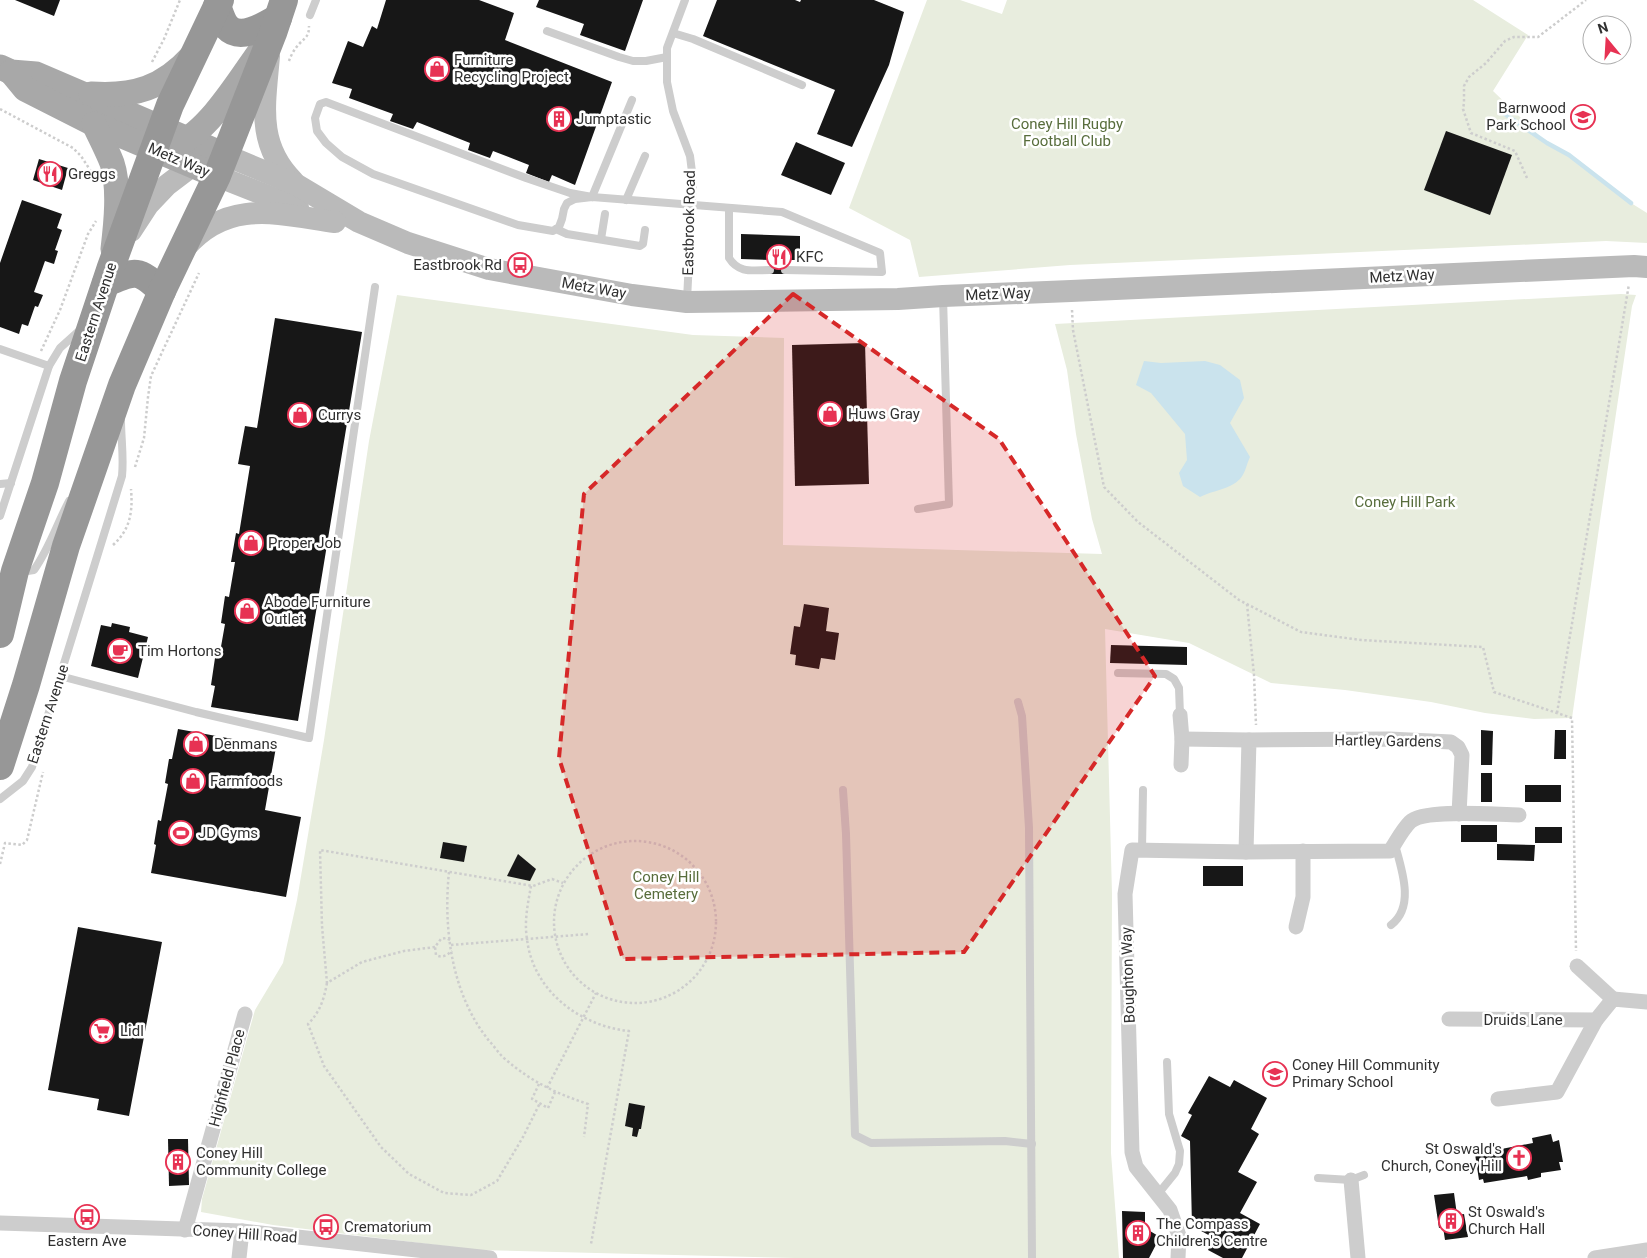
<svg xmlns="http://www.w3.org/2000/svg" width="1647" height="1258" viewBox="0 0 1647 1258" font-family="Roboto,sans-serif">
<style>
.green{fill:#e8edde}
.water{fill:#cae3ed}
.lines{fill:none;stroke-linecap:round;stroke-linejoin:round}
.stream{stroke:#cae3ed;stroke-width:4.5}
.building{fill:#171717}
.path{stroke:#cdcdcd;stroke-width:2.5;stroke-dasharray:2.5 2.5;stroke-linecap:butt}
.lane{stroke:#cdcdcd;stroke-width:8}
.street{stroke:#cdcdcd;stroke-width:15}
.secondary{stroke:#bababa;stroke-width:22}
.primary{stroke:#a8a8a8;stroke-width:25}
.highway{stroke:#979797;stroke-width:28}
.marked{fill:#d62828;fill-opacity:0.2;stroke:#d62828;stroke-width:4;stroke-dasharray:10 6;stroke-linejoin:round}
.labels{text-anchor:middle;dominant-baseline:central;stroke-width:5;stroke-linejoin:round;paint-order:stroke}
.poi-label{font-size:15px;fill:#303030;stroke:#fff;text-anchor:start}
.park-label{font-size:15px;fill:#586d3c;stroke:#fff}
.street-label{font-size:15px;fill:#303030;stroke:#fff}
</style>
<rect width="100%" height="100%" fill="#fff"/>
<g class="green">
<path d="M927,0H960L1002,14L1007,0H1473L1528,35L1493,91L1547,143L1569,155L1631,203L1647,213V243L1606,241L1070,265L919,277L910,240L849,208Z"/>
<path d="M1621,294L1636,295L1632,306L1600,521L1572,718L1534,719L1485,713L1431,702L1345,690L1271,683L1189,643L1105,629L1112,894L1111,1153L1119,1258H796L477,1250L273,1225L201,1212L202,1199L255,1010L283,963L297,900L324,740L369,441L397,295L693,335L784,338L783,545L1102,554L1092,519L1076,434L1067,370L1055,324Z"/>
</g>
<path class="water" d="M1144,361L1161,363L1205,361L1220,365L1240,380L1244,398L1230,423L1250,457C1247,463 1245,474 1240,479C1229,490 1213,490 1200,497L1183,486L1179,473L1187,460L1185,434L1151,393L1136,385Z"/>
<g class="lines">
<path class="stream" d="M1499,110L1547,143L1569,155L1631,203"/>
</g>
<g class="building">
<path d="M15,0H60L54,16Z"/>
<path d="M386,0H479L514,13L505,40L612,82L575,185L552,175L549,182L526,173L529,165L493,151L490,158L468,150L470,143L417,122L413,129L390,121L393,114L349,98L352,89L332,83L348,41L363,47L372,26L377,29Z"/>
<path d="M539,0H643L625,51L580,35L584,24L536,7Z"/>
<path d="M717,0H795L800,2L801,0H874L904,12L889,65L852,147L817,134L835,90L703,36Z"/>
<path d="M1446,131L1512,155L1490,215L1424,190Z"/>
<path d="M796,142L845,163L831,195L781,175Z"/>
<path d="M39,159L68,168L62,190L33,180Z"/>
<path d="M22,200L62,214L57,228L62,230L55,250L58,251L54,264L45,261L34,292L43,295L38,307L35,306L28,326L22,324L19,334L0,327V263Z"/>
<path d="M741,234L800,236V260H785V274H770V260L741,259Z"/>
<path d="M275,318L362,332L298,721L211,707L215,686L211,685L215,658H219L225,624L221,623L225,596L229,597L235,562H231L236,533L239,534L250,466L238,464L245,426L257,428Z"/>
<path d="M865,343L869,484L795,486L792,345Z"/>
<path d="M804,604L829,608L826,631L839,633L835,660L821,658L819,669L795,665L796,655L790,654L794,626L800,627Z"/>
<path d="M112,623L130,627L129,632L148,637L138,678L91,666L101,625L111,627Z"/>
<path d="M1111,645L1187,647V665L1110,663Z"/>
<path d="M178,729L276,747L265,810L301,817L286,897L151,873L156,845L154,844L158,820L161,821L168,784L165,783L169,759H172Z"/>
<path d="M1481,730L1493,731L1492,765H1481Z"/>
<path d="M1555,730H1566V759H1554Z"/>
<rect x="1481" y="773" width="11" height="29"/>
<rect x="1525" y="785" width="36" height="17"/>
<rect x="1461" y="825" width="36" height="17"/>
<rect x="1535" y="827" width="27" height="16"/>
<path d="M443,842L467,846L464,862L440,858Z"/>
<path d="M1497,844L1535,845L1534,861L1497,860Z"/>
<path d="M518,854L536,869L530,881L507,876Z"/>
<rect x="1203" y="866" width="40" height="20"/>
<path d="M78,927L162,942L129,1116L97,1110L99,1099L48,1090Z"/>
<path d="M1209,1076L1230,1087L1234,1080L1267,1098L1251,1129L1259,1134L1238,1172L1257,1182L1240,1213L1260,1224L1242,1258H1223L1208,1250L1214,1238L1192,1226L1190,1141L1181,1136L1192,1115L1188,1113Z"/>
<path d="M629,1103L645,1106L641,1129H639L637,1137L632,1136L633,1128L625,1126Z"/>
<path d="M1551,1134L1553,1142L1559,1140L1563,1162H1559L1561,1170L1541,1173V1177L1528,1180L1527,1176L1484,1183L1483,1179L1479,1180L1475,1154L1533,1143L1532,1138Z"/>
<path d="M168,1139H188L189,1185L169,1186Z"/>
<path d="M1454,1193L1457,1215L1464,1214L1468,1237L1445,1240L1443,1227L1439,1228L1434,1195Z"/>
<path d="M1122,1211L1145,1212V1228L1160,1237L1149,1258H1123Z"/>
</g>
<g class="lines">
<g class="path">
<path d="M289,61C291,55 295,48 300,43C306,37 309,36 309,26"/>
<path d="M152,62L164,39L180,0"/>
<path d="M0,109L73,148L81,156L94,176"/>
<path d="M1527,178L1515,151L1471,133L1463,109L1464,103V86L1469,77L1486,63L1505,41L1514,37H1538L1586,0"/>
<path d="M1072,310L1073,330L1104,487L1138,522L1239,600L1301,632L1361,640L1483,647L1494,692L1572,718L1576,951"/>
<path d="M41,351L60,310L88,234L96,221"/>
<path d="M135,467L144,438L148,397L151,376L199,273"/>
<path d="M113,545C130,530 133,512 131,489"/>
<path d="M1247,604L1254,675L1256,725"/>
<path d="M1557,713L1629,284"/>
<circle cx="635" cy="922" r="81"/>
<path d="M0,864L5,843L22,845L27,840L43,772"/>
<path d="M449,872C443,930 452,996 490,1042C495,1047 499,1054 505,1059C532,1082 555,1093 588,1104L584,1137"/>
<path d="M531,886C528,903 524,921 527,939C533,991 580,1026 629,1031L591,1244"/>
<path d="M450,940L446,938L441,939L435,947L436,955C442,958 446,956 452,951"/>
<path d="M451,945L589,934"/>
<path d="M435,947L404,951L362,962L327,983L322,926L320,850L533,886L552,879L563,883"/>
<path d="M327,983C324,999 320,1012 308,1024L324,1066L381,1147L409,1174L444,1193L471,1195L497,1181L523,1137L540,1103"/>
<path d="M539,1084L532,1099L548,1108L555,1092"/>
<path d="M547,1088L596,993"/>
</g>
<g class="lane">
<path d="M685,0L667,48V82L673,111L690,156L693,180L687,300"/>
<path d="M310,15L316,0"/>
<path d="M547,31L619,57L633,61H646L667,57"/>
<path d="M673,33L693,39L802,85"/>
<path d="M592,197L575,199L567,203L564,209L562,219L559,227L553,231L518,225L373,174L342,157L326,143L317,131L315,118L320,104L326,102L526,178L570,193L592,197L782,212L880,253L882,272L785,270"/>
<path d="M592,197L632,100"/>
<path d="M626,200L645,156"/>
<path d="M729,208V258C739,274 753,270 770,270"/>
<path d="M556,229L567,234L640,246L643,244L645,230"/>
<path d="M601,239L605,214"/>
<path d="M0,349L49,366"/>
<path d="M0,484L11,483"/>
<path d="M918,509L949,504L943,297"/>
<path d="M0,516L49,366L60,348L80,330"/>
<path d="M21,572L34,570C49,549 57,524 69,501"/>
<path d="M1118,673L1166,674L1174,679L1179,688L1180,715"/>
<path d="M60,676L196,712L309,738L375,287"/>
<path d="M1018,702L1022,716L1029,828L1032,1258"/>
<path d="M843,790L846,834L855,1135L871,1143L1005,1141L1032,1144"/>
<path d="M0,799L23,781L32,767L122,476C124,457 121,439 121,420"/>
<path d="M1142,850L1143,790"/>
<path d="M1391,925C1415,907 1402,870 1395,845"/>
<path d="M1318,1178L1351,1180L1364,1175"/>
<path d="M1158,1194L1175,1173L1179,1164L1180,1151L1169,1114L1167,1062"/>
</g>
<g class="street">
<path d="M1180,715L1182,739L1181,765"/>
<path d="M1182,739L1249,740"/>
<path d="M1246,852L1249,740L1389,739L1451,742L1458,747L1462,755L1459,814"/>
<path d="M1296,927L1303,897V851"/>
<path d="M1577,966L1613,999"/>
<path d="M1449,1019L1596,1020L1613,999L1647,1002"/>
<path d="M1498,1099L1557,1092L1596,1020"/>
<path d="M1351,1180L1358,1258"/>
<path d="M0,1223L242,1231L490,1258"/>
<path d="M185,1230L245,1014"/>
<path d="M239,1258L242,1231"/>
<path d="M1178,1258L1179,1236L1170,1210L1136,1167L1132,1152L1125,894L1132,850L1246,852L1390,851C1396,842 1402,830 1410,822C1424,808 1497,815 1519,815"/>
<path d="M1595,1258L1647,1250"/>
</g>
<g class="secondary">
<path d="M269,56C265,104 256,144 293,181"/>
<path d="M217,176L298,208"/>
<path d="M131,231L148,205L167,185L192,166L205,159L225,155L297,185L359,222L408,243L489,269L632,295L687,302L898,299L943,296L1071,291L1634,266L1647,267"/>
<path d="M185,248C228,198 278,214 335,222"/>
</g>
<g class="primary">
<path d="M0,67L11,72L36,74L225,155"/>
<path d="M11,72L25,89L94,124L217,176"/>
<path d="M91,94C134,97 163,88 192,56"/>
<path d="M94,124C100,137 107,150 112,163C120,187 116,224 113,249"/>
<path d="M176,145C209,131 239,80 260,51"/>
</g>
<g class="highway">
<path d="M217,6C220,13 222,22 227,27C241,42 265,25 278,18"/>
<path d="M106,283C136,270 138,269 162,291"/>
<path d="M0,634L15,571L45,483L73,381L111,267L170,105L220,0"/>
<path d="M0,766L26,685L66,546L122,385L162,291L217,176L273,33L284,0"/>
</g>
</g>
<path class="marked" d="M793,294L999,439L1155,676L964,952L623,959L559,758L584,494Z"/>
<defs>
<symbol id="shop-ring" viewBox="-11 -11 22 22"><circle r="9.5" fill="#fff" stroke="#e73253" stroke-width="1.5"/><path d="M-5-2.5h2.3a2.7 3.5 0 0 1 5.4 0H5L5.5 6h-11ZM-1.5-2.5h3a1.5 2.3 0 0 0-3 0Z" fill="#e73253"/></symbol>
<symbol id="school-ring" viewBox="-11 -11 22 22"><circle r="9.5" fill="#fff" stroke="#e73253" stroke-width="1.5"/><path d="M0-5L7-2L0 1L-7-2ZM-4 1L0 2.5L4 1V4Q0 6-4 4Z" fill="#e73253"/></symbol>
<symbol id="building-ring" viewBox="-11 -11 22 22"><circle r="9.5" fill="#fff" stroke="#e73253" stroke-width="1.5"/><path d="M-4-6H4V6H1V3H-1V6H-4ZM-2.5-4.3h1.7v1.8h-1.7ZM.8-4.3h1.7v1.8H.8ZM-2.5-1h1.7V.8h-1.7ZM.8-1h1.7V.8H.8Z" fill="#e73253"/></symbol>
<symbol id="restaurant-ring" viewBox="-11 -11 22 22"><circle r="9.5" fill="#fff" stroke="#e73253" stroke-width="1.5"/><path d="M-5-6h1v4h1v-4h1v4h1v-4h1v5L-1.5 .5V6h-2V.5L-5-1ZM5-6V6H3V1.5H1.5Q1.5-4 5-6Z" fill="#e73253"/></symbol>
<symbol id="bus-ring" viewBox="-11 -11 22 22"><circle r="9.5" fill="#fff" stroke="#e73253" stroke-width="1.5"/><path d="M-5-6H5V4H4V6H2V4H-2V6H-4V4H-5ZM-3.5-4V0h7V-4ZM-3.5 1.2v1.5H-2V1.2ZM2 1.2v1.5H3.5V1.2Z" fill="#e73253"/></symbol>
<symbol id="cafe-ring" viewBox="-11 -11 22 22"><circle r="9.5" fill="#fff" stroke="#e73253" stroke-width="1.5"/><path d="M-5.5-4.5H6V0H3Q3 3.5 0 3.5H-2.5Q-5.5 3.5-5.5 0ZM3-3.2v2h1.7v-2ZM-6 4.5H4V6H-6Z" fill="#e73253"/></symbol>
<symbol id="stadium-ring" viewBox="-11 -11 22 22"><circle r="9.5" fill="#fff" stroke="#e73253" stroke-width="1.5"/><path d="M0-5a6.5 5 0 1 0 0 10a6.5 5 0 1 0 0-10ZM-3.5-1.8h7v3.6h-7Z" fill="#e73253"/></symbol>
<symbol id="supermarket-ring" viewBox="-11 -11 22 22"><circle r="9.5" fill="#fff" stroke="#e73253" stroke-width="1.5"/><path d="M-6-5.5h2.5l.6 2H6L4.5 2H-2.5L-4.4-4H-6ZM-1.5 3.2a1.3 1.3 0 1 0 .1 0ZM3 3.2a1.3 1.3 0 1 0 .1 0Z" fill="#e73253"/></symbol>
<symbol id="church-ring" viewBox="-11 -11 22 22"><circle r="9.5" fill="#fff" stroke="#e73253" stroke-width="1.5"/><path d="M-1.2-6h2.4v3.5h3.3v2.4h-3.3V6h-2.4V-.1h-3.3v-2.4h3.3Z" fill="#e73253"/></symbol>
</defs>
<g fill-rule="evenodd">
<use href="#shop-ring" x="423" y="55" width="28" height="28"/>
<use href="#school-ring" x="1569" y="103" width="28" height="28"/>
<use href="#building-ring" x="545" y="105" width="28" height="28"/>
<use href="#restaurant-ring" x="36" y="160" width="28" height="28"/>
<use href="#restaurant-ring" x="765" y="243" width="28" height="28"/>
<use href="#bus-ring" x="506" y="251" width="28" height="28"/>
<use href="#shop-ring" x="816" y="400" width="28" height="28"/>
<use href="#shop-ring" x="286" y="401" width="28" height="28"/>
<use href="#shop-ring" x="237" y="529" width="28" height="28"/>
<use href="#shop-ring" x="233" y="597" width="28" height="28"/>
<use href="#cafe-ring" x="106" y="637" width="28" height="28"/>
<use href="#shop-ring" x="182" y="730" width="28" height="28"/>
<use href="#shop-ring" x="179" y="767" width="28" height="28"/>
<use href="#stadium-ring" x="167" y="819" width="28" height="28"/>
<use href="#supermarket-ring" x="88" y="1017" width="28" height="28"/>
<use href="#school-ring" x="1261" y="1060" width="28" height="28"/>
<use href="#church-ring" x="1505" y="1144" width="28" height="28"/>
<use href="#building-ring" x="164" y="1148" width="28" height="28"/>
<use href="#bus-ring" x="73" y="1203" width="28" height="28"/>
<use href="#building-ring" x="1437" y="1207" width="28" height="28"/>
<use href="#bus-ring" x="312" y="1213" width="28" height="28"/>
<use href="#building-ring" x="1124" y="1219" width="28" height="28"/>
</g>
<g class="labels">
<g class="poi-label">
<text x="454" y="60">Furniture<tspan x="454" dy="17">Recycling Project</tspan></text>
<text x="1566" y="108" text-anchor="end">Barnwood<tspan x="1566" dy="17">Park School</tspan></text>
<text x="576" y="119">Jumptastic</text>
<text x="68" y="174">Greggs</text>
<text x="796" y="257">KFC</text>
<text x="502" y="265" text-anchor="end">Eastbrook Rd</text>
<text x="848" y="414">Huws Gray</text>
<text x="318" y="415">Currys</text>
<text x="268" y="543">Proper Job</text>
<text x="264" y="602">Abode Furniture<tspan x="264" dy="17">Outlet</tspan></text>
<text x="138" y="651">Tim Hortons</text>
<text x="214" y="744">Denmans</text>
<text x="210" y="781">Farmfoods</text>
<text x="198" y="833">JD Gyms</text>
<text x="120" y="1031">Lidl</text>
<text x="1292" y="1065">Coney Hill Community<tspan x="1292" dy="17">Primary School</tspan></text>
<text x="1502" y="1149" text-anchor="end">St Oswald's<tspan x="1502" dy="17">Church, Coney Hill</tspan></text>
<text x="196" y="1153">Coney Hill<tspan x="196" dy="17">Community College</tspan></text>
<text x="1468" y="1212">St Oswald's<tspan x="1468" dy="17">Church Hall</tspan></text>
<text x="1156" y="1224">The Compass<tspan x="1156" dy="17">Children's Centre</tspan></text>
<text x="344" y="1227">Crematorium</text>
<text x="87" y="1241" text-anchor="middle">Eastern Ave</text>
</g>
<g class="park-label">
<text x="1067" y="124">Coney Hill Rugby<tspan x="1067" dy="17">Football Club</tspan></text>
<text x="1405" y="502">Coney Hill Park</text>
<text x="666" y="877">Coney Hill<tspan x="666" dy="17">Cemetery</tspan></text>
</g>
<g class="street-label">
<text transform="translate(179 160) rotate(23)">Metz Way</text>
<text transform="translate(689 223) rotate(-89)">Eastbrook Road</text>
<text transform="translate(1402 276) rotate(-3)">Metz Way</text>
<text transform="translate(594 288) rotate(10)">Metz Way</text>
<text transform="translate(998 294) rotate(-2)">Metz Way</text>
<text transform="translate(96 312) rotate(-72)">Eastern Avenue</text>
<text transform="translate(48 714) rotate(-72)">Eastern Avenue</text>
<text transform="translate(1388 741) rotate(1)">Hartley Gardens</text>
<text transform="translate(1128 975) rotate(-92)">Boughton Way</text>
<text x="1523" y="1020">Druids Lane</text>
<text transform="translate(227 1078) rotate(-75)">Highfield Place</text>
<text transform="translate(245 1234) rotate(4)">Coney Hill Road</text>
</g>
</g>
<g transform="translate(1607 40) rotate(342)"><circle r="24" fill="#ffffff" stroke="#acacac"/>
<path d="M0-4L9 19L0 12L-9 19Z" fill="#e73253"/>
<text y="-8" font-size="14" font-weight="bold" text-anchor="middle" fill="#303030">N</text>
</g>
</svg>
